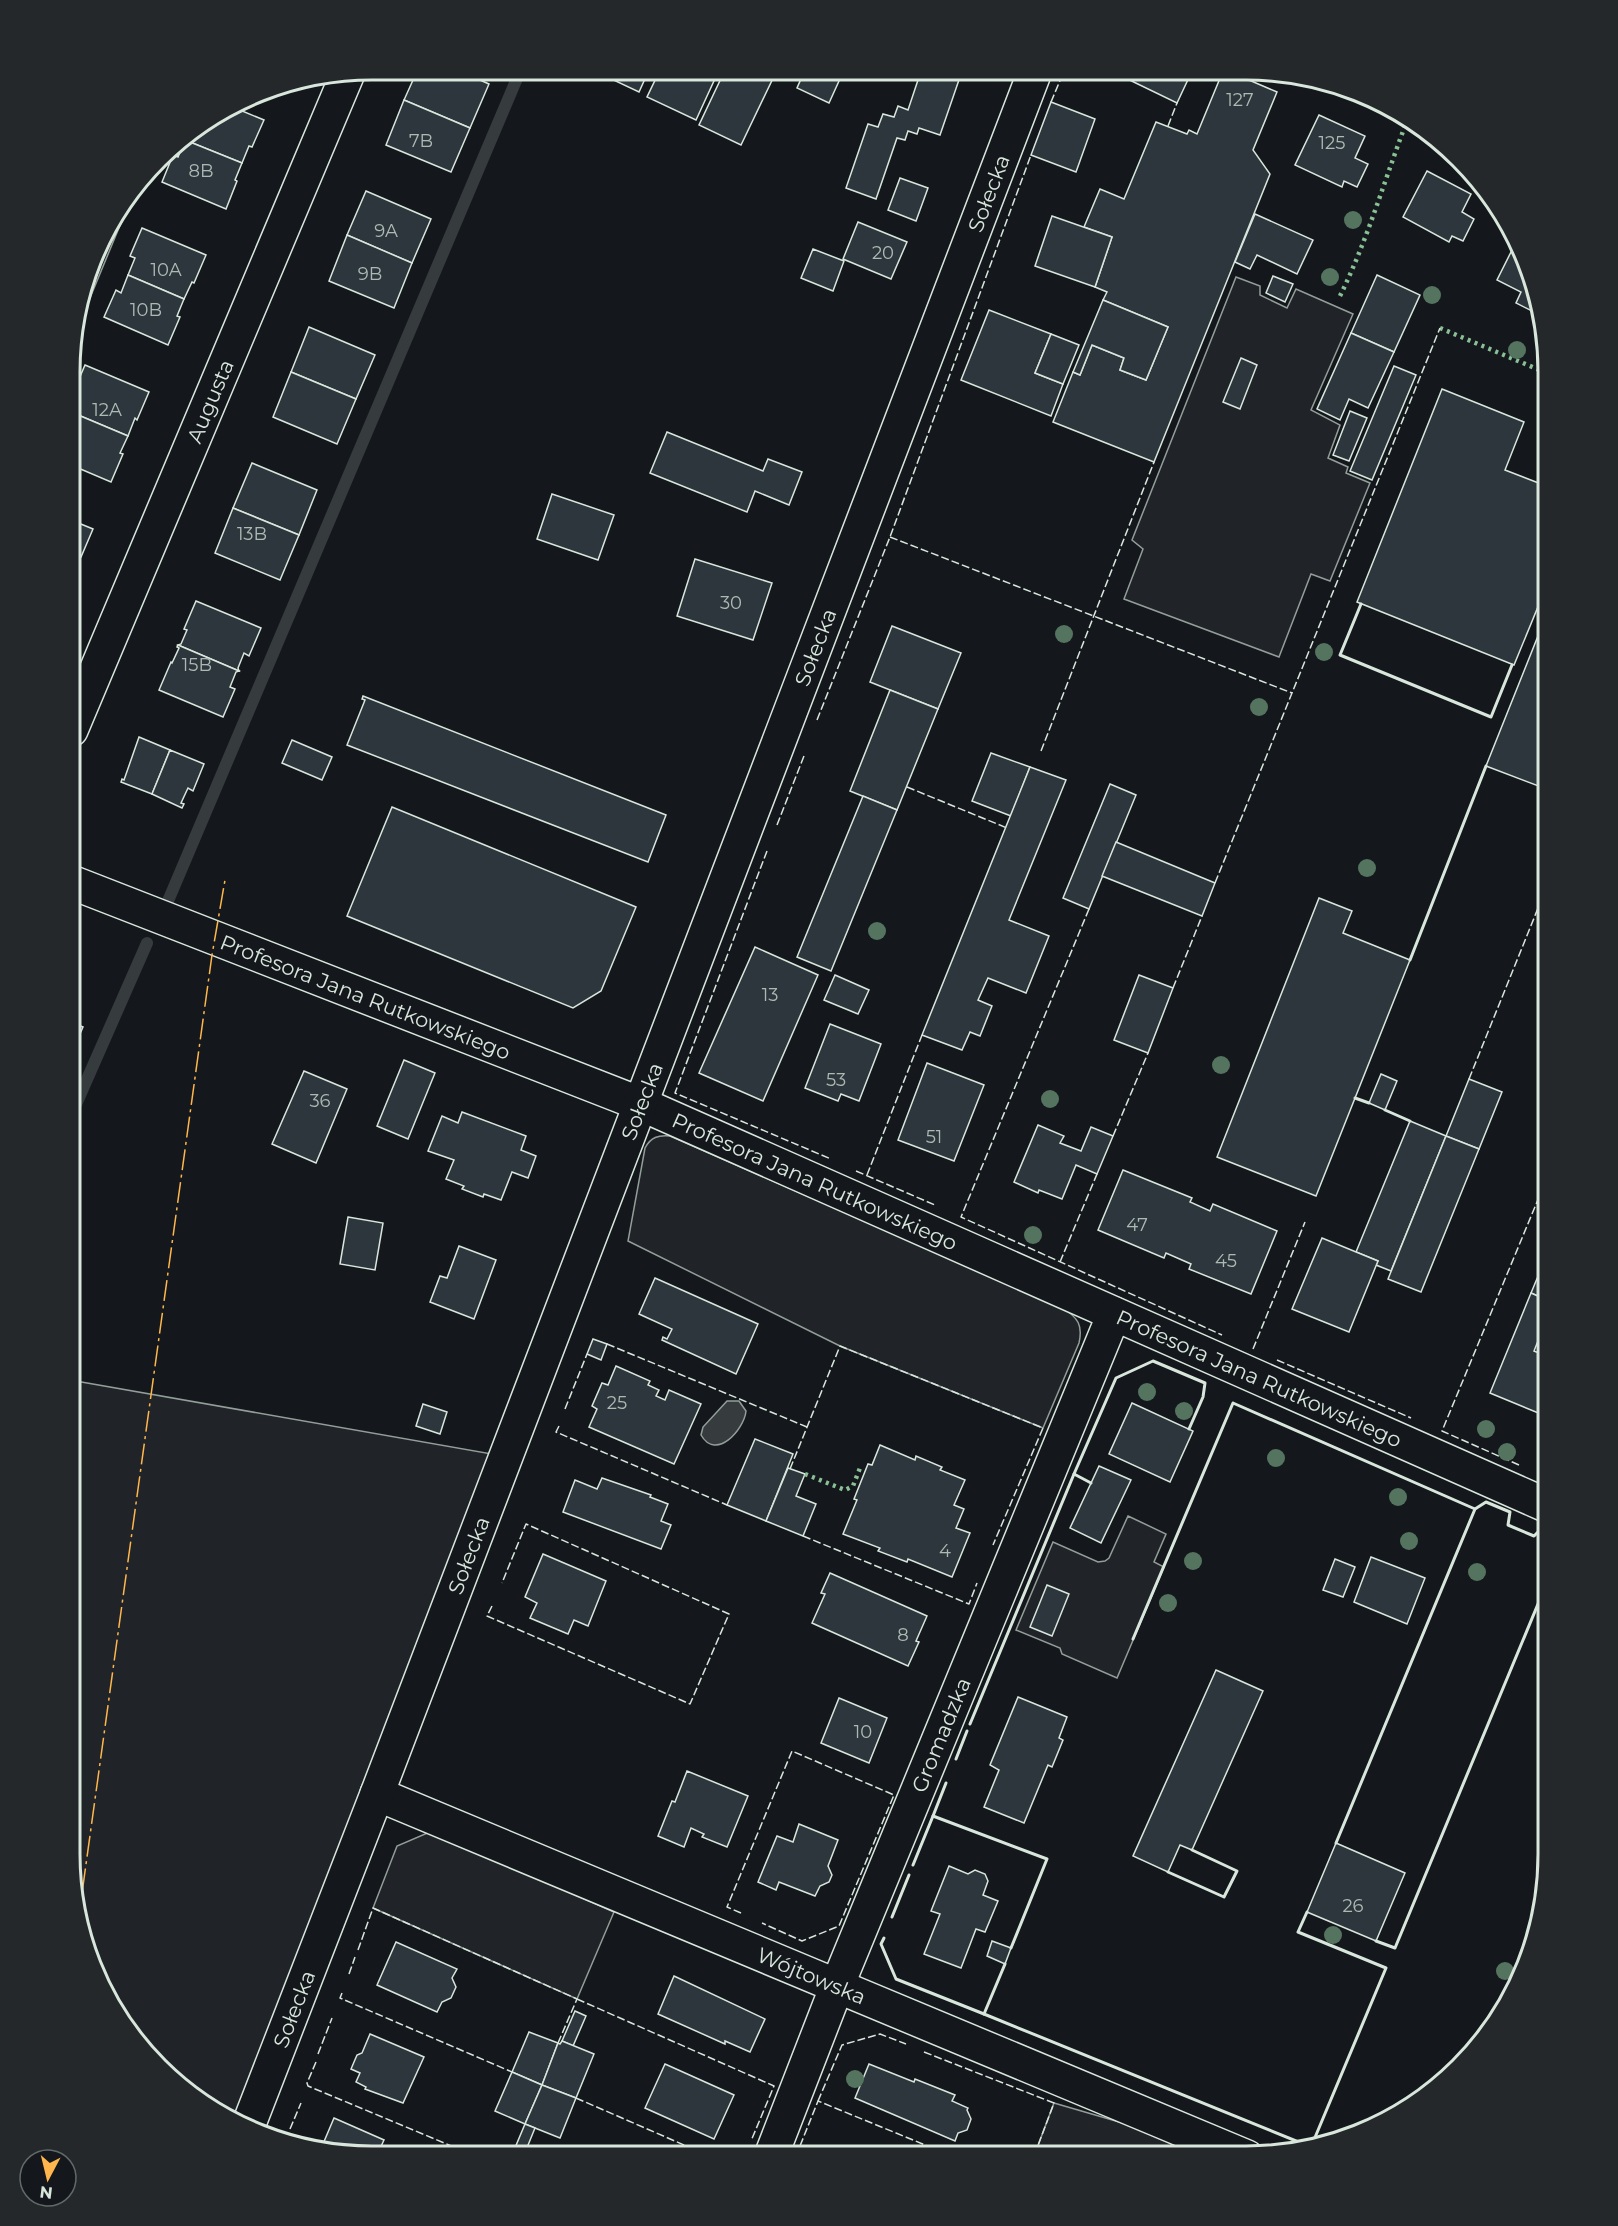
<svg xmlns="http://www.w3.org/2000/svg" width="1618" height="2226" viewBox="0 0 1618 2226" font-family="Montserrat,sans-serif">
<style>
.green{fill:#202428;stroke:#939e99;stroke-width:1.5}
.water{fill:#363b3e;stroke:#939e99;stroke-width:1.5}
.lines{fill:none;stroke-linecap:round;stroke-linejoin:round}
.stream{stroke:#363b3e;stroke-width:12}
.building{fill:#2c363c;stroke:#d8e6dc;stroke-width:1.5}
.street-casing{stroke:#d8e6dc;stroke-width:36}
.street{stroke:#14181c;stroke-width:33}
.hedge{stroke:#8ac095;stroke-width:4.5;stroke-dasharray:3 4.5;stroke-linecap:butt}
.fence{stroke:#d8e6dc;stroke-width:1.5;stroke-dasharray:8 3;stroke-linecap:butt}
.wall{stroke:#d8e6dc;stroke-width:3}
.power{stroke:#ffb74d;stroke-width:1.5;stroke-dasharray:21 4.5 3 4.5;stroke-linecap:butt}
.tree{fill:#55745f}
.labels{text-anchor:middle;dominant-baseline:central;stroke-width:4.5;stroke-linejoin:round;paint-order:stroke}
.number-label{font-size:18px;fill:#adbab4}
.street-label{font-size:21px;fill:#d8e6dc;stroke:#14181c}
.rim{fill:none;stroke:#d8e6dc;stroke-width:3}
</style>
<rect width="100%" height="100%" fill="#14181c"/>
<g class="green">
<path d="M135,189L73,339L72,342V331L109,220Z"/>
<path d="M1236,277L1260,286V295L1287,308L1296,289L1353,314L1311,410L1340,425L1328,458L1348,467L1346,473L1370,483L1330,581L1311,574L1279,657L1124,599L1143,549L1132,540Z"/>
<path d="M670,1136L1063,1308C1078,1318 1083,1325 1079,1343L1043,1428L840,1346L628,1241L645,1148C651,1137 658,1135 670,1136Z"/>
<path d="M70,1380L492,1454L235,2123L203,2106L144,2054L100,1988L75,1914L69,1855Z"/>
<path d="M1128,1516L1166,1534L1154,1562L1164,1567L1117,1678L1062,1654L1060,1648L1016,1630L1053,1542L1098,1562L1105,1561L1109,1558Z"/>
<path d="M432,1831L614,1912L577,1999L373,1908L397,1846Z"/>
<path d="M1054,2103L1150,2131L1163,2137L1185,2157L1034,2156Z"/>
</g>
<path class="water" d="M727,1401H739L746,1411C744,1430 716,1461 701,1435L703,1427Z"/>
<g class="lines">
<g class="stream">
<path d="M168,901L521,69"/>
<path d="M70,1118L147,943"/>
</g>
</g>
<g class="building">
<path d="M418,69H455L489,84L470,128L404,100Z"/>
<path d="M610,70H649L639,92L607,77Z"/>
<path d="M660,70H719L696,120L647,97Z"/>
<path d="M725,70H777L741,145L699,125Z"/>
<path d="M805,70H844L829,103L797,88Z"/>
<path d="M921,71H951L961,74L940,135L919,128L917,134L908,131L905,140L897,138L876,199L846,188L868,124L878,127L883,114L894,117L898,106L908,110Z"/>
<path d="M1111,71H1192L1177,103Z"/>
<path d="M1223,71H1228L1277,92L1253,150L1270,174L1154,462L1053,422L1073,372L1080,375L1092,345L1124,358L1120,370L1146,380L1168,327L1103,300L1107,292L1095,287L1112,237L1084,227L1100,189L1124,199L1156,122L1187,134L1189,130L1197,134Z"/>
<path d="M404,100L470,128L451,172L386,145Z"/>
<path d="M1051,102L1095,119L1076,172L1031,155Z"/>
<path d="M235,108L264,120L252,147L249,146L242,163L185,140L187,135Z"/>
<path d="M1319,115L1365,136L1355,158L1368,164L1357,187L1344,181L1342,187L1295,165Z"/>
<path d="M185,140L242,163L235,180L237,181L226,209L162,182L173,155L178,157Z"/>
<path d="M1427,171L1471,194L1462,212L1474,219L1463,241L1452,236L1449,242L1403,217Z"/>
<path d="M900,178L928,188L916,221L888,210Z"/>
<path d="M366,191L431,219L412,263L347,235Z"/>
<path d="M1255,214L1313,240L1297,274L1257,255L1250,269L1235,262Z"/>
<path d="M1052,216L1112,237L1095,287L1035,266Z"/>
<path d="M858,222L907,242L891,279L843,259Z"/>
<path d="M142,228L206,255L194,283L192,282L184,299L128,275L135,258L130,256Z"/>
<path d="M347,235L412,263L394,308L329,281Z"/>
<path d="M1518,238L1539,293L1542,316L1516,303L1521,292L1497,280Z"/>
<path d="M813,249L844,261L833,291L801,278Z"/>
<path d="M128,275L184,299L177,316L180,317L168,345L104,317L116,290L121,293Z"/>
<path d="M1377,275L1420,295L1394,352L1351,333Z"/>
<path d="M1273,276L1293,284L1285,302L1266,293Z"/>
<path d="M1103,300L1168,327L1146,380L1120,370L1124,358L1092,345L1080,375L1073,372Z"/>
<path d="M989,310L1051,334L1035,373L1063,384L1051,416L961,380Z"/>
<path d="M309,327L375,355L356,399L291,372Z"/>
<path d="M1351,333L1394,352L1368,408L1349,399L1340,420L1317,409Z"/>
<path d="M1051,334L1079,345L1063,384L1035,373Z"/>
<path d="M1241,358L1257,365L1240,409L1223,402Z"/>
<path d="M85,365L149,392L137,420L135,418L128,436L71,412L78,395L73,393Z"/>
<path d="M1394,366L1416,375L1372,480L1350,471Z"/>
<path d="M291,372L356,399L337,444L273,417Z"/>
<path d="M1442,389L1524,422L1505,470L1549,487V580L1514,665L1357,602Z"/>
<path d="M1350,411L1367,418L1349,461L1333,455Z"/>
<path d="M71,412L128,436L120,453L123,454L111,482L71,465Z"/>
<path d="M667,432L763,471L768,459L802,472L789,505L755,491L747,512L650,473Z"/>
<path d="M252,463L317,490L299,535L233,508Z"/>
<path d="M552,494L614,515L598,560L537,539Z"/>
<path d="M233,508L299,535L280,580L215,553Z"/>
<path d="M71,520L93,529L81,557L78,556L71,573Z"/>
<path d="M695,559L772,583L753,640L677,616Z"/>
<path d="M196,601L261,628L249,656L244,653L238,668L239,671L178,645L181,644L187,630L184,629Z"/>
<path d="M892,626L961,653L938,709L870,682Z"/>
<path d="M1542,626L1549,628V790L1486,766Z"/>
<path d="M178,645L239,671L236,672L230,687L235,689L223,717L159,690L171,662L172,663L179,648L177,647Z"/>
<path d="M890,690L938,709L897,810L850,791Z"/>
<path d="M363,696L666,815L648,862L347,745L365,700L362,699Z"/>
<path d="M139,737L170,750L152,794L121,782L122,779L124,780Z"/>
<path d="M292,740L332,757L322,780L282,763Z"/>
<path d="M170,750L204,764L193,791L188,788L181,803L184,804L182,808L152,794Z"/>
<path d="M991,753L1030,767L1011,816L972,801Z"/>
<path d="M1030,767L1066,780L1009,920L1049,936L1026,993L988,978L978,1000L992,1006L980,1036L970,1032L962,1050L922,1035Z"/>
<path d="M1110,784L1136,795L1089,909L1063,898Z"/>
<path d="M863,796L897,810L831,971L797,957Z"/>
<path d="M392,807L636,907L601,991L573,1008L347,916Z"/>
<path d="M1116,842L1215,883L1202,916L1102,876Z"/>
<path d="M1319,898L1352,911L1343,933L1410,960L1316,1196L1217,1157Z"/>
<path d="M755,947L818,975L763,1101L699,1073Z"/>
<path d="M835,975L869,990L858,1014L824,1000Z"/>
<path d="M1139,975L1173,988L1148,1053L1114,1040Z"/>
<path d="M70,1022L83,1027L70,1057Z"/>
<path d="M830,1024L881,1044L859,1101L841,1094L838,1101L805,1088Z"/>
<path d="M404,1060L435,1073L408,1139L377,1126Z"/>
<path d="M927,1063L984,1085L954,1161L898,1140Z"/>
<path d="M304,1071L347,1089L316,1163L272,1144Z"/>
<path d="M1381,1074L1397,1081L1385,1110L1369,1103Z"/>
<path d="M1469,1079L1502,1092L1479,1149L1446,1136Z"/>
<path d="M462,1112L526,1136L521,1150L536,1156L528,1178L512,1172L501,1200L484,1194L483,1197L462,1189L464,1186L446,1179L454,1160L428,1151L442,1116L458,1123Z"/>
<path d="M1410,1121L1446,1136L1391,1271L1376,1265L1378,1261L1356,1252Z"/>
<path d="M1038,1125L1064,1136L1060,1143L1081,1151L1091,1127L1113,1136L1097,1174L1076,1165L1062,1199L1039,1190L1038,1193L1014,1182Z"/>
<path d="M1446,1136L1479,1149L1421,1292L1388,1279Z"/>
<path d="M1123,1170L1192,1198L1190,1202L1210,1211L1213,1204L1277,1231L1251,1294L1189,1269L1191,1264L1166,1253L1164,1258L1098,1230Z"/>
<path d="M348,1217L383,1223L375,1270L340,1264Z"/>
<path d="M1322,1238L1378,1261L1349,1332L1292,1309Z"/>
<path d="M459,1246L496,1260L474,1319L430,1302L440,1276L447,1278Z"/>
<path d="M1549,1250V1301L1531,1293Z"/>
<path d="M655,1278L758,1324L736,1374L662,1340L663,1337L667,1339L672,1329L639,1314Z"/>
<path d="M1531,1293L1549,1301V1333L1542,1331L1534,1351L1549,1357L1548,1417L1490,1393Z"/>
<path d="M593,1339L607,1344L601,1360L587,1354Z"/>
<path d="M616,1366L650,1381L648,1385L659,1390L656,1396L665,1400L669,1390L701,1404L674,1464L589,1427L597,1409L592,1406L602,1383L608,1385Z"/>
<path d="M1132,1403L1193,1431L1170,1482L1109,1454Z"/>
<path d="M423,1404L447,1412L440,1434L416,1426Z"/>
<path d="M755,1439L793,1454L766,1521L727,1505Z"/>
<path d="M880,1445L915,1460L916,1456L942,1467L940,1470L965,1480L954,1505L964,1509L956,1528L970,1533L952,1577L908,1559L907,1562L878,1551L880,1548L843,1534L857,1500L854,1499L868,1464L872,1465Z"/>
<path d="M1099,1466L1131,1480L1101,1543L1070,1528Z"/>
<path d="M788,1468L805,1474L796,1496L816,1504L803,1536L766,1521Z"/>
<path d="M602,1478L651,1495L650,1497L668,1504L661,1521L671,1525L661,1549L563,1512L575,1480L597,1489Z"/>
<path d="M543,1554L606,1581L588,1626L574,1620L568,1634L530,1618L537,1603L525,1597Z"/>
<path d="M1371,1557L1425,1578L1407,1624L1354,1602Z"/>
<path d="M1335,1559L1355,1567L1343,1597L1323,1590Z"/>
<path d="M830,1573L927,1616L916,1641L919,1642L908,1666L812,1623L825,1594L821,1593Z"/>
<path d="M1047,1585L1069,1594L1052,1636L1030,1627Z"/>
<path d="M1216,1670L1263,1691L1192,1850L1180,1845L1168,1872L1133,1856Z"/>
<path d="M1018,1697L1067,1717L1059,1738L1063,1740L1052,1767L1048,1765L1024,1823L984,1807L999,1770L990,1765Z"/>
<path d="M839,1698L887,1718L869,1763L821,1743Z"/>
<path d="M687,1771L748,1796L727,1847L702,1837L704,1834L691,1828L684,1847L658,1836L672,1801L675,1802Z"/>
<path d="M799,1824L838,1840L828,1866L832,1875L829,1882L820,1886L815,1896L779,1882L776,1890L758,1882L777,1836L793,1842Z"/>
<path d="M1336,1843L1405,1873L1376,1941L1307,1912Z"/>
<path d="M949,1866L968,1874L975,1870L985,1874L988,1881L983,1895L998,1901L985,1932L976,1929L961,1968L924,1954L940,1914L931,1911Z"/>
<path d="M992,1941L1011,1948L1005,1964L987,1956Z"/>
<path d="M396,1942L457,1969L452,1978L456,1987L451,1998L442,2002L437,2012L377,1985Z"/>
<path d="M674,1976L765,2019L750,2052L725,2041V2044L658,2014Z"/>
<path d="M575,2011L586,2016L573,2046L562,2041Z"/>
<path d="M529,2032L558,2043L542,2085L512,2072Z"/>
<path d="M370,2034L424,2057L403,2103L365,2089L366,2087L356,2082L360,2073L351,2069L357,2055L362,2053Z"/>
<path d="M562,2041L594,2054L576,2098L542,2085L558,2043L560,2044Z"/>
<path d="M665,2064L734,2095L714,2139L645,2108Z"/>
<path d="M869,2064L914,2082L915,2079L955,2095L952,2101L968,2108L967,2110L971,2119L967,2130L958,2133L955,2141L855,2098Z"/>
<path d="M512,2072L542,2085L525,2124L495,2111Z"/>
<path d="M542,2085L576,2098L560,2138L525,2124Z"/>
<path d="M334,2118L384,2140L377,2155L332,2154L320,2151Z"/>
<path d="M525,2124L535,2128L524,2155H512Z"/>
</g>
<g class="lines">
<defs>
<g id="street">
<path id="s1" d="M71,730L348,73"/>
<path id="s2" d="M71,882L641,1104L1548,1506"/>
<path id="s3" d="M377,1794L1247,2157"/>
<path id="s4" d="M247,2129L377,1794L1035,71"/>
<path id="s5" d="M771,2156L837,1986L1114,1314"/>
</g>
</defs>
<use href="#street" class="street-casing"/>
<use href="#street" class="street"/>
<g class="hedge">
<path d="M1340,296C1368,239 1385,178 1408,118"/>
<path d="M1440,328L1549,374"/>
<path d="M805,1474L845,1490L853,1486L860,1468"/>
</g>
<g class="fence">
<path d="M1051,102L1064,71"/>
<path d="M1168,126L1177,103"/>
<path d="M890,537L1292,693"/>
<path d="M817,720L890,537L1031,155"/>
<path d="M1041,751L1154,462"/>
<path d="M907,787L1007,828"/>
<path d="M777,825L804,756"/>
<path d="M767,851L675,1093L831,1159"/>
<path d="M1215,883L1440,328"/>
<path d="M1089,909L961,1217L1222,1335"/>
<path d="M1173,988L1202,916"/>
<path d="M1469,1079L1549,881"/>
<path d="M1113,1136L1148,1053"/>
<path d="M856,1171L935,1205"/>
<path d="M867,1175L922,1035"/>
<path d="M1060,1262L1097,1174"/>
<path d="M607,1344L807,1427"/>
<path d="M1253,1349L1305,1222"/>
<path d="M1277,1360L1411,1418"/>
<path d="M565,1409L587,1354"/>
<path d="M559,1426L556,1432L727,1505"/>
<path d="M1519,1465L1442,1431L1549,1173"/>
<path d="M790,1469L840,1346L1043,1428L993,1545"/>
<path d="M1548,1480L1549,1479"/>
<path d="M803,1536L969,1604L977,1583"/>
<path d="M492,1606L487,1616L690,1704L729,1614L526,1524L502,1583"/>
<path d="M1546,1886L1544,1885L1548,1875"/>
<path d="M741,1913L727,1907L792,1751L894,1795L839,1926L802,1941L762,1923"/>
<path d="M358,1950L373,1908L577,1999L558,2043"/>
<path d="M349,1974L355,1957"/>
<path d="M342,1993L340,1998L512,2072"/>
<path d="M577,1999L774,2086L751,2141"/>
<path d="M924,2052L1054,2103L1034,2156"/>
<path d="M318,2054L332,2018"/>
<path d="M316,2062L307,2083L308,2086L473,2155"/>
<path d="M576,2098L707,2155"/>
<path d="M818,2101L842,2045L880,2034L906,2044"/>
<path d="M290,2129L301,2103"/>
<path d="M285,2142L287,2137"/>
<path d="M796,2156L818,2101L952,2156"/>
</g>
<g class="wall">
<path d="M1361,604L1340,655L1491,717L1512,665"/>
<path d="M1542,626L1549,609"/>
<path d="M1410,960L1486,766"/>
<path d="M1355,1098L1369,1103"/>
<path d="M1385,1110L1410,1121"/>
<path d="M1091,1483L1074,1474L1116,1378L1153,1361L1205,1383L1203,1397L1189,1429"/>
<path d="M1133,1639L1233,1403L1475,1509"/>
<path d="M970,1724L1074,1474"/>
<path d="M956,1759L967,1731"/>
<path d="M933,1816L946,1783"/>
<path d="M1336,1843L1475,1509L1486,1502L1510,1512L1508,1525L1534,1536L1543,1527L1548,1529"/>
<path d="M913,1865L933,1816L1047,1859L1011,1948"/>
<path d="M1168,1872L1224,1897L1237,1871L1192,1850"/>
<path d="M892,1917L909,1875"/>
<path d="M884,1938L881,1944L896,1979L984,2014"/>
<path d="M1376,1941L1395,1948L1548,1580"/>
<path d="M1005,1964L984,2014L1311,2147L1386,1968L1298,1932L1307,1912"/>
</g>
<path class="power" d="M78,1922L212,955L225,880"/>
</g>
<g class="tree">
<circle cx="1353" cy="220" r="9"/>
<circle cx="1330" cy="277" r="9"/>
<circle cx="1432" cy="295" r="9"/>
<circle cx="1517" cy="350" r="9"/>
<circle cx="1064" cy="634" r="9"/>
<circle cx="1324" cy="652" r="9"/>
<circle cx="1259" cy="707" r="9"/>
<circle cx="1367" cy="868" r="9"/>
<circle cx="877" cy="931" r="9"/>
<circle cx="1221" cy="1065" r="9"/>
<circle cx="1050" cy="1099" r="9"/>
<circle cx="1033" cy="1235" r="9"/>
<circle cx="1147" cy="1392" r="9"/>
<circle cx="1184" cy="1411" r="9"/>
<circle cx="1486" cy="1429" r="9"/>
<circle cx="1507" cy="1452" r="9"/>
<circle cx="1276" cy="1458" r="9"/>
<circle cx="1398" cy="1497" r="9"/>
<circle cx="1409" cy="1541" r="9"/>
<circle cx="1193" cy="1561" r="9"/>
<circle cx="1477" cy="1572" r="9"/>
<circle cx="1168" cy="1603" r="9"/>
<circle cx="1333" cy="1935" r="9"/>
<circle cx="1505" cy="1971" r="9"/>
<circle cx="855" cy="2079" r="9"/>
</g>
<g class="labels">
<g class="number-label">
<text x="1240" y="100">127</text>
<text x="421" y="141">7B</text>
<text x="1332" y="143">125</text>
<text x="201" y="171">8B</text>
<text x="386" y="231">9A</text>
<text x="883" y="253">20</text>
<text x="166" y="270">10A</text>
<text x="370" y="274">9B</text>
<text x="146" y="310">10B</text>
<text x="107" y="410">12A</text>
<text x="252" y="534">13B</text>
<text x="731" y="603">30</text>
<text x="197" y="665">15B</text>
<text x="770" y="995">13</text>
<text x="836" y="1080">53</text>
<text x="320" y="1101">36</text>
<text x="934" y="1137">51</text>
<text x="1137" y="1225">47</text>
<text x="1226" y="1261">45</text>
<text x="617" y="1403">25</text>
<text x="945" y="1551">4</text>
<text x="903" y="1635">8</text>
<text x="863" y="1732">10</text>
<text x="1353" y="1906">26</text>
</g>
<g class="street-label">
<text stroke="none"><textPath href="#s4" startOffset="2073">Sołecka</textPath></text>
<text stroke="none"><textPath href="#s1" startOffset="357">Augusta</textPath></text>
<text stroke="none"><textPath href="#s4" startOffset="1587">Sołecka</textPath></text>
<text stroke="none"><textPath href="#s2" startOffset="316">Profesora Jana Rutkowskiego</textPath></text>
<text stroke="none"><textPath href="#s4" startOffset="1101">Sołecka</textPath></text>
<text stroke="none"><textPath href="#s2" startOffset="802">Profesora Jana Rutkowskiego</textPath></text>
<text stroke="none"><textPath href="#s2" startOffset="1288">Profesora Jana Rutkowskiego</textPath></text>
<text stroke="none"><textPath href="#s4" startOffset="615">Sołecka</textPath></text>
<text stroke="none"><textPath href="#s5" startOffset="454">Gromadzka</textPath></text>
<text stroke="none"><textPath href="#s3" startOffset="471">Wójtowska</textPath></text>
<text stroke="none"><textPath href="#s4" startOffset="129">Sołecka</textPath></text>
</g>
</g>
<path d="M0 0H1618V2226H0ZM372 80H1246A292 292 0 0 1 1538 372V1854A292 292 0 0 1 1246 2146H372A292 292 0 0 1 80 1854V372A292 292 0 0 1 372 80Z" fill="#24282b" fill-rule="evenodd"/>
<path class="rim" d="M372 80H1246A292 292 0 0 1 1538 372V1854A292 292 0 0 1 1246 2146H372A292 292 0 0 1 80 1854V372A292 292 0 0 1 372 80Z"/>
<g transform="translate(48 2178) rotate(187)"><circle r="28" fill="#14181c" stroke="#626a69" stroke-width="1.5"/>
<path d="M0-4.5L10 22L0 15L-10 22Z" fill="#ffb74d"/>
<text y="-9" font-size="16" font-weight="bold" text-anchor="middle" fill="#d8e6dc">N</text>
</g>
</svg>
